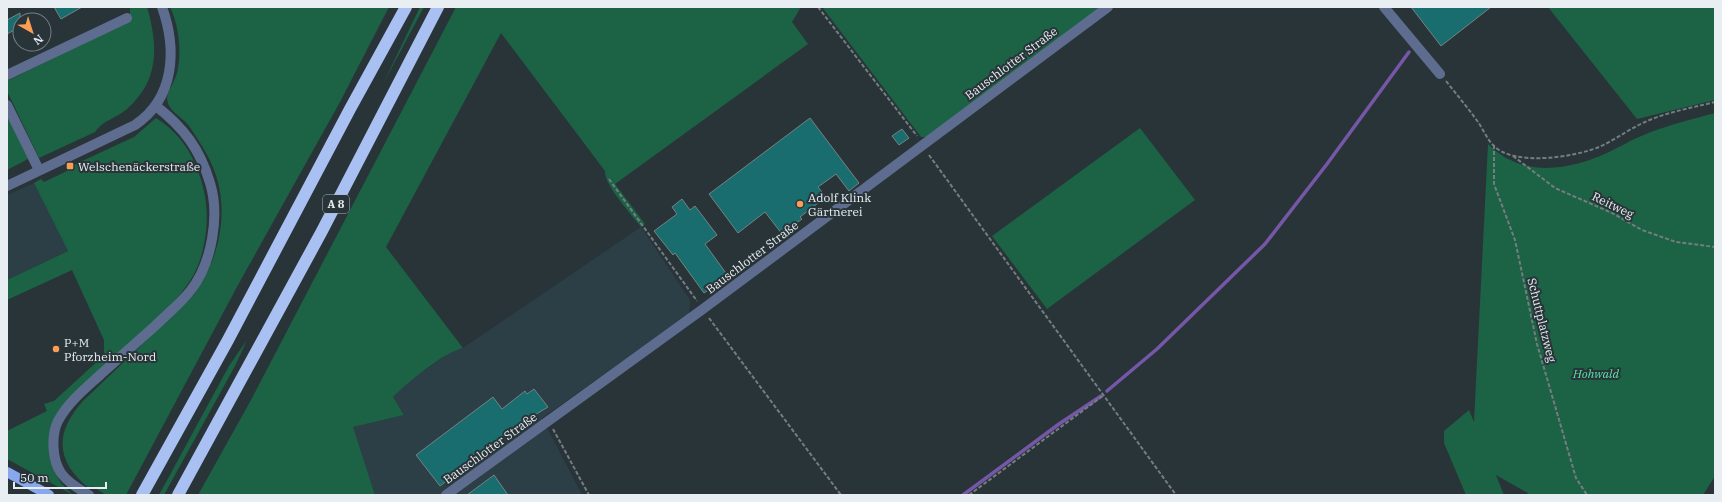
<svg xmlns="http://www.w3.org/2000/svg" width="1722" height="502" viewBox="0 0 1722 502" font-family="'IBM Plex Serif',serif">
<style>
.built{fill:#2c3e46}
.green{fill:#1c6244}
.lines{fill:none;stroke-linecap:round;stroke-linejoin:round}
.stream{stroke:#7657a7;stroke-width:3.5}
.building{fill:#1a6d6e;stroke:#748382}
.path{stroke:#747d81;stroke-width:2;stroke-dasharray:4 2;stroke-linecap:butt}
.minor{stroke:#5e6d8f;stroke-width:10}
.major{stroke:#89a7ed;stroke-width:10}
.highway{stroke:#a9c0f2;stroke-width:12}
.poi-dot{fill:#fc9d54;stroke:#293439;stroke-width:1.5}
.labels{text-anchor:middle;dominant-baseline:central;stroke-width:4;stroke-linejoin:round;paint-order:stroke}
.shield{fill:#293439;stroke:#afb6ba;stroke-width:1}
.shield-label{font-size:11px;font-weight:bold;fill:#e8eef2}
.street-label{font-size:12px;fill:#e8eef2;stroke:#293439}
.poi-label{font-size:12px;fill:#e8eef2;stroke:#293439;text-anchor:start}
.park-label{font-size:12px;font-style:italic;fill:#54e6a6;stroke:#293439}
</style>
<rect width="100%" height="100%" fill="#293439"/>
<g class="built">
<path d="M34,183L68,251L7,280V195Z"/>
<path d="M641,227L690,300L689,314L542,418L582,495H375L352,427L404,415L393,397L410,380L454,350L463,348Z"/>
</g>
<g class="green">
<path d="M130,7H147C158,45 160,80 127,109C117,118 103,120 95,132L39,158L7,91V81L130,21Z"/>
<path d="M170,7H389L340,102L238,285L126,495H106L92,486L90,489C56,462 54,434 82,402L194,295C220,258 231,208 212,165C206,151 197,138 189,126C183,117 167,111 167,98C167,93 175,80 177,73C182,52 179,26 170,7Z"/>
<path d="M420,7H424L383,84Z"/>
<path d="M456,7H801L792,22L808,44L615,184L645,224L641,227C632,215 604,185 605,171L501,33L386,247L463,348C443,353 408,382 393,397L404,415L353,427L375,495H198L251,400Z"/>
<path d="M822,7H1098L1099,9L927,137H921Z"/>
<path d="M1548,7H1715V100L1637,119Z"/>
<path d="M1715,113V476L1703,495H1527L1528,493L1496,475L1504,495H1466L1444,443V431L1469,410L1474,422L1488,144C1522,178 1568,171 1609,152C1620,147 1629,141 1639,137C1664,126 1689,120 1715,113Z"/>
<path d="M7,114L28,159L7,170Z"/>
<path d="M156,118C181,134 194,155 202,183C209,207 208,233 201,257C191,292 156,319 131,343C105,369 79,394 54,420V470L61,483L73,495L7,459V431L47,411L44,404L54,401L100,359L104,353V340L72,270L7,300V280L68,251L34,183L41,179L44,182L67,171V168L134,137Z"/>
<path d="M1140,128L1195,200L1047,309L992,236Z"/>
<path d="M247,340L235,366L164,495H159L229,366Z"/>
</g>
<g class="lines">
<g class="stream">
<path d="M1107,391L1157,349L1265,244L1327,164L1409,52"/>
<path d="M963,495L1059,424L1101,396"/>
</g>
</g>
<g class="building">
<path d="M54,7H82L61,19Z"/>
<path d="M1411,7H1491L1441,46Z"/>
<path d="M20,13V27L7,34V20Z"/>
<path d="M810,118L859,183L849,191L836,174L818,187L826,197L800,217L802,219L782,234L765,212L738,233L709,194Z"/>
<path d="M902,129L909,138L899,145L892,136Z"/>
<path d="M682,199L690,210L695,206L717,235L705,244L728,276L704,293L675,253L673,255L654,231L677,214L672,207Z"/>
<path d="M534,389L548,407L515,427L440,486L416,455L493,397L502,409L525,391L527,394Z"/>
<path d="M494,475L508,495H467Z"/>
</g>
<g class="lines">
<g class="path">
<path d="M818,7L917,136"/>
<path d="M1446,81C1457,95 1468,108 1478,122C1483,129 1487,139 1493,145C1513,167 1575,157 1599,147C1615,140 1629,129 1645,122C1667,112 1691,108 1715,102"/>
<path d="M1494,145V184L1515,240L1537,344L1576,478L1587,495"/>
<path d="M929,155L1176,495"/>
<path d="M1513,156L1555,188L1612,213L1642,230L1676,242L1715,247"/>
<path d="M609,179L697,301"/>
<path d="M709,318L841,495"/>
<path d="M553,429L589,495"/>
<path d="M969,495L1104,395"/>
</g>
<g class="minor">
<path d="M1384,7L1440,74"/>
<path d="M7,75L127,18"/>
<path d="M7,105L39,170"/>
<path d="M7,186L135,125C175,98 177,49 162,7"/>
<path d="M89,495C79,489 68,483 61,473C52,460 51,435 58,421C68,402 86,388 101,374C119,358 137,342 155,326C167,314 181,303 191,290C212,263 220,215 210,183C200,149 184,128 156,106"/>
<path d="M446,495L703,309L1108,7"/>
</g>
<path class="major" d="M7,472L49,495"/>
<g class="highway">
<path d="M142,495L228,340L350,109L406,7"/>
<path d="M178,495L322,231L438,7"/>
</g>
</g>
<g class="poi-dot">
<rect x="66" y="162" width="8" height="8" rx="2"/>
<circle cx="800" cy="204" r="4"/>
<circle cx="56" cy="349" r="4"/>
</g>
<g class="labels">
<rect class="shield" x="323" y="195" width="26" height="18" rx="3"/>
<g class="shield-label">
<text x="336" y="204">A 8</text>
</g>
<g class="street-label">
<text transform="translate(1011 63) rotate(-37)">Bauschlotter Straße</text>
<text transform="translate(1613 205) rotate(26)">Reitweg</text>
<text transform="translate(752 257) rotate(-37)">Bauschlotter Straße</text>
<text transform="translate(1542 320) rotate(76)">Schuttplatzweg</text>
<text transform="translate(490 448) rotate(-36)">Bauschlotter Straße</text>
</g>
<g class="poi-label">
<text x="78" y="166">Welschenäckerstraße</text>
<text x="808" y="197">Adolf Klink<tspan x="808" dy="14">Gärtnerei</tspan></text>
<text x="64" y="342">P+M<tspan x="64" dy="14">Pforzheim-Nord</tspan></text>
</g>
<g class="park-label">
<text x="1596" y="373">Hohwald</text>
</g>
</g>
<rect width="1722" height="502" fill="none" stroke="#e8eef2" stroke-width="16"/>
<g transform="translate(32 32) rotate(141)"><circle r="19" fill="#293439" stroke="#757e83"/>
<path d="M0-3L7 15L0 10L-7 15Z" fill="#fc9d54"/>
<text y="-6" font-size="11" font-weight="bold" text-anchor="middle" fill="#e8eef2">N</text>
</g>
<path d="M14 482v6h92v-6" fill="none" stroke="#e8eef2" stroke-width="2"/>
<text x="20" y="482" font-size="12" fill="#e8eef2" stroke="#293439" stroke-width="3" paint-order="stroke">50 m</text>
</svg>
